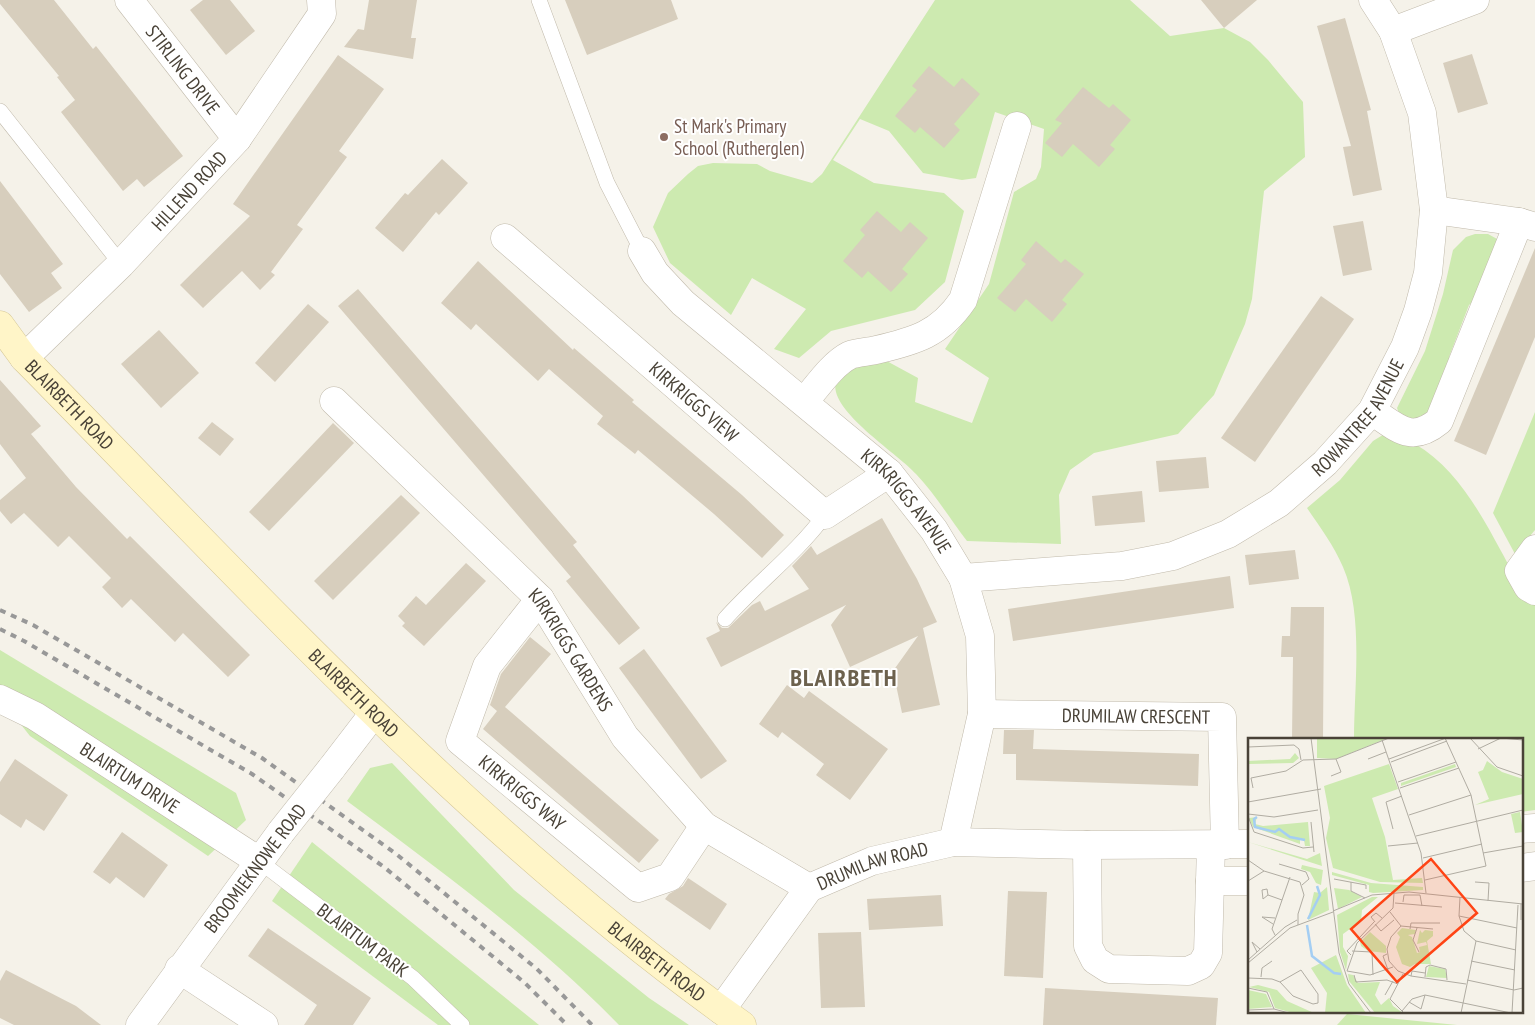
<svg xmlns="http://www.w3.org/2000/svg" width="1535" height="1025" viewBox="0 0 1535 1025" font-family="'PT Sans Narrow',sans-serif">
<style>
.green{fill:#cdeab0}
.building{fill:#d7cebd}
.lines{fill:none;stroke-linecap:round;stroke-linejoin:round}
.lane-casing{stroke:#c1baab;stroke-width:16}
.street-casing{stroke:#c1baab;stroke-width:29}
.secondary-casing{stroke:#d6c897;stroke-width:29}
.lane{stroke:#fff;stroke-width:15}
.street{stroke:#fff;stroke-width:28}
.secondary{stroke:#fff5c8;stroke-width:28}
.rail{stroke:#989898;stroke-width:4;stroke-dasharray:6 6;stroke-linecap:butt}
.street-bridge-casing{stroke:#c1baab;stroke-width:29;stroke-linecap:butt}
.street-bridge{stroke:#fff;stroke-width:28}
.education-dot{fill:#8d6e63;stroke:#fff;stroke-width:2}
.labels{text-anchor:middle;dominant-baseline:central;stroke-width:4;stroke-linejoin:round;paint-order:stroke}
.street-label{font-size:19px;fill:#494237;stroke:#fff}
.education-label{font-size:19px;fill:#785e54;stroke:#fff;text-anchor:start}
.district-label{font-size:24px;font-weight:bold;letter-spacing:1px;fill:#6c614d;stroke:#fff}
.inset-river{fill:none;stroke:#a4cef3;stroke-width:2.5}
.inset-road{fill:none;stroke:#b0aca2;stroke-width:1}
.view{fill:#ff4415;fill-opacity:0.15;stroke:#ff4415;stroke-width:2.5}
.inset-edge{fill:none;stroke:#494237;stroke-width:2.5}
</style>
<rect width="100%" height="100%" fill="#f5f2e9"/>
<g class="green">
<path d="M935,0H1130L1170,36L1224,28L1250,42L1268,60L1303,102L1305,157L1264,191L1252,299L1245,324L1214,395L1178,434L1094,453L1070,470L1059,495L1061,544L967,541C950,519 935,494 916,474C899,454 827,410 836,381C841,366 870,363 883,359L918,378L915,402L972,423L989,378L945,349L989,284L1014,192L1036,179L1041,167L1044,129L995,112L976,178L962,180L923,173L889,131L860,119L833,160L874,183L944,193L964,211L945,282L915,310L831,331L799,358L774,349L806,309L752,278L731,315L670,263L653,227L668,193L688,174L698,166L713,163L757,164L770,171L812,183L822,174Z"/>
<path d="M1475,234H1488L1499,240L1480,296L1469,305L1449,357L1451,367L1435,406L1422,421L1400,416L1397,408L1425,351L1443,294L1453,250L1466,237Z"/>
<path d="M1535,412V530L1515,554L1493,513Z"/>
<path d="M1386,433C1395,436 1406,439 1415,444C1455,467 1480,512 1501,551C1511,569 1519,588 1535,602V810L1521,812V739H1354C1354,687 1364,615 1343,567C1334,546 1320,527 1307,508L1340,480L1373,441Z"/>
<path d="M0,650L236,793L246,820L208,856L30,736L0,698Z"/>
<path d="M392,763L514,890L649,998L689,1025H619C537,941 441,871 347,801L370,768Z"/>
<path d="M312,842L539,1025H438L272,901Z"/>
<path d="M1347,1014L1457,1025H1337Z"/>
</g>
<g class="building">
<path d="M0,0H54L93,49L96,46L183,156L144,187L137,179L123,191L61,112L75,100L57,77L59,76L0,4Z"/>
<path d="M203,0H230L255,31L226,55L190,10Z"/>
<path d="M369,0H417L411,38H416L413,59L344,47L358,29L364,30Z"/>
<path d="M565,0H671L678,19L587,55Z"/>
<path d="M1201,0H1257L1224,28Z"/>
<path d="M1345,18L1371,110L1367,111L1382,190L1353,196L1343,147L1351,146L1317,26Z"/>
<path d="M1472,54L1488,104L1458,113L1443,63Z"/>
<path d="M338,55L384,89L339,151L347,157L297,225L303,229L271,272L275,275L260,290L242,271L203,308L180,285L250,216L233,204Z"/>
<path d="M929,66L954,87L962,78L980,94L954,124L960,130L944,148L920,127L915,133L895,116L917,90L912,86Z"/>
<path d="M1083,87L1109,108L1113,104L1131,120L1110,145L1115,149L1099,167L1073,144L1062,157L1045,143L1062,123L1055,120Z"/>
<path d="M442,159L468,183L439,215L436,212L403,252L375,228L405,193L408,195Z"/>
<path d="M0,181L63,264L51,273L62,288L29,312L0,274Z"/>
<path d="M877,211L901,232L910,222L928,238L902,269L908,274L891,292L868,271L862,278L843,261L865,235L860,230Z"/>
<path d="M1363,221L1372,270L1343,276L1333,226Z"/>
<path d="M1036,241L1061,263L1065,259L1084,274L1062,300L1067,304L1052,322L1026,299L1015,312L997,298L1026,264L1021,260Z"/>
<path d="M1535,248V337L1486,455L1454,441Z"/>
<path d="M478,261L573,350L574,348L634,400L632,402L742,495L784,535L762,558L714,514L638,450L635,454L597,424L603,416L549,369L538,381L476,324L471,330L441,303Z"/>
<path d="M358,289L577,542L573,545L640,628L619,645L566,581L571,577L338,306Z"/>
<path d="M1321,296L1354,319L1255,462L1221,438Z"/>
<path d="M308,304L329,322L275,382L255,363Z"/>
<path d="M159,330L199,373L161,408L121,364Z"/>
<path d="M0,380L41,426L31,434L76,487L127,539L130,536L250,655L228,677L183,633L175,642L131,599L122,608L102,587L111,578L69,536L58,547L24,513L11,524L0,511V500L26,478L0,444Z"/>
<path d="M212,422L234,439L220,456L198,438Z"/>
<path d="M333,423L354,443L269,531L249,512Z"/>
<path d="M1206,457L1209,488L1159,492L1156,461Z"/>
<path d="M1142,491L1145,522L1095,526L1092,496Z"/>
<path d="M401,495L420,513L333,600L314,581Z"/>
<path d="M882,518L917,579L937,622L923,628L940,705L902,713L893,671L918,636L850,667L831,625L846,605L721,667L706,638L720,631L716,622L722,628H728L752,605L760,601L765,611L809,589L792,566L811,546L817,555Z"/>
<path d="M1295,550L1299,579L1249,585L1245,555Z"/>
<path d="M466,563L486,581L424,646L402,626L405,623L398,616L416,596L426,605Z"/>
<path d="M1230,576L1234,608L1013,641L1008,609Z"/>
<path d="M1291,607H1324L1323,739H1292L1293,657H1281L1282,636H1290Z"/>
<path d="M530,637L551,654L505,707L659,840L639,863L483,729L497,711L490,705L501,674Z"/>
<path d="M644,649L727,761L701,779L619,668Z"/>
<path d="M787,685L804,698L809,691L888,749L850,800L816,775L824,764L782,732L778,738L759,724Z"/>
<path d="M1004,730H1034L1033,749L1199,754L1198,786L1016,780V754H1003Z"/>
<path d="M15,759L68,795L44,831L26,819L21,828L0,814V782Z"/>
<path d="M122,832L168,865L144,898L116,877L110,884L93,872Z"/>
<path d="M688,878L727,904L710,930L665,899L669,894L683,886Z"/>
<path d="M1008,891L1047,892L1043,978L1004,976Z"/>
<path d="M941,895L943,926L869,930L867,899Z"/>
<path d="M268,928L371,998L353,1025H304L317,1005L248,956Z"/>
<path d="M861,932L865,1007L821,1008L818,933Z"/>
<path d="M6,970L76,1006L101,1025H14L0,1018V981Z"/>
<path d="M1045,988L1218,998L1216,1025H1043Z"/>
</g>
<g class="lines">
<defs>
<g id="lane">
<path d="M539,0L607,183L642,251"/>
<path d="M0,111L121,264"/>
<path d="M725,619C757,583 796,554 825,515"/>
<path d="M259,861L413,978L462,1025"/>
</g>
<g id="street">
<path id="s1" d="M129,0L237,139"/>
<path d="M1393,31L1475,0"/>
<path d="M1434,210L1519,222L1535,227"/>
<path id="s2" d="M505,238L825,515L889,473"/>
<path id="s3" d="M642,251L655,273L683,303L889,473L934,530L963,578L980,636L982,714L953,842"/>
<path id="s4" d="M24,358L121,264L237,139L322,14L321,0"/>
<path id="s5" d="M334,401L540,599L625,737L704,826L809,888"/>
<path d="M804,402C817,387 832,364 850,355C857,352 868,352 876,350C915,341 940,334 963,300L1017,126"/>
<path d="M1372,411C1398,428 1411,444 1439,421L1519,222"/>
<path d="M1535,549L1519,571L1528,587L1535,591"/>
<path id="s6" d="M963,578L1122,566L1173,556L1228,534L1279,503L1325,463L1372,411L1405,347L1418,311L1428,273L1434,210L1422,113L1393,31L1373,0"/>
<path id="s7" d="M540,599L487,666L460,741L638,888L670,877L704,826"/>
<path id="s8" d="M0,699L35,716L259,861"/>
<path id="s9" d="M982,714L1222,717L1225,845"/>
<path d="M331,769L374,713"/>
<path d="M1521,829L1535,828"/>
<path d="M1087,845L1088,946L1095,960L1109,969L1188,971L1201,965L1208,953L1211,846"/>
<path d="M1521,868L1535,866"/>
<path d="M1210,881H1249"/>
<path d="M179,969L264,1025"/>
<path id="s10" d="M721,1010L809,888L872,861L953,842L1087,845L1249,844"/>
<path d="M140,1025L281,832"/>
</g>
<g id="secondary">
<path id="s11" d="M0,325L24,358C253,590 475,836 742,1025"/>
</g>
</defs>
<use href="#lane" class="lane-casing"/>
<use href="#street" class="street-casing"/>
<use href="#secondary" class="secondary-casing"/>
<use href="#lane" class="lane"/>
<use href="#street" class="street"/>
<use href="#secondary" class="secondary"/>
<g class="rail">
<path d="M0,610L33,625L262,758L395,853L537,969L592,1025"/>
<path d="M0,629L24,641L252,774L384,867L525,983L567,1025"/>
</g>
<defs>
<path id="street-bridge" d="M281,832L331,769"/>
</defs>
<use href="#street-bridge" class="street-bridge-casing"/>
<use href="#street-bridge" class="street-bridge"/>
</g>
<circle class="education-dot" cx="664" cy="137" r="5"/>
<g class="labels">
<g class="street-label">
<text stroke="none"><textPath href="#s1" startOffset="88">STIRLING DRIVE</textPath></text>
<text stroke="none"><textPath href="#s4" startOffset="235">HILLEND ROAD</textPath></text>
<text stroke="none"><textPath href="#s2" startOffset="250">KIRKRIGGS VIEW</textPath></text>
<text stroke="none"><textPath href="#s11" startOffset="106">BLAIRBETH ROAD</textPath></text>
<text stroke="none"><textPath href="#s6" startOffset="448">ROWANTREE AVENUE</textPath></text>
<text stroke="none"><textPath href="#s3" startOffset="366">KIRKRIGGS AVENUE</textPath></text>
<text stroke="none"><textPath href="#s5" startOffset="345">KIRKRIGGS GARDENS</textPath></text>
<text stroke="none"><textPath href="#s11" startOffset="511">BLAIRBETH ROAD</textPath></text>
<text stroke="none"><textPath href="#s9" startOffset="154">DRUMILAW CRESCENT</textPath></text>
<text stroke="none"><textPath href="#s8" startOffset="152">BLAIRTUM DRIVE</textPath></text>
<text stroke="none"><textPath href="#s7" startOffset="246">KIRKRIGGS WAY</textPath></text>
<text stroke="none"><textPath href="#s10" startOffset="218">DRUMILAW ROAD</textPath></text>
<text transform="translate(255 868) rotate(-53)">BROOMIEKNOWE ROAD</text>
<text transform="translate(363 940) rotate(37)">BLAIRTUM PARK</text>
<text stroke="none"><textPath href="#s11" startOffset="916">BLAIRBETH ROAD</textPath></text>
</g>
<g class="education-label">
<text x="674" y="126">St Mark's Primary<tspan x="674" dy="22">School (Rutherglen)</tspan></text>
</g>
<g class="district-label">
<text x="844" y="677">BLAIRBETH</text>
</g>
</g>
<g transform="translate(1248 738)">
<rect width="275" height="275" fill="#f5f2e9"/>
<path d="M69,0H140L88,21L69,20ZM47,15L51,20L45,25L1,26L0,38V23L42,21ZM239,23L254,34L275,41V56L227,67L241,61L230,34L235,32ZM141,26L150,51L124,60L137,99L145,142L174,140L175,145L132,144L85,130L78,100L82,80L76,48ZM207,26L208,29L153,48V45ZM272,74L275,94L267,95L263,76ZM9,79L7,86L15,88L60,84L62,108H57L56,102H52V106L5,89L1,80ZM0,104L59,121L72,115L74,128ZM54,127L75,132L73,147L68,145L62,134L53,131ZM84,134L123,145L175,149V152L125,155L121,154V147L84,137ZM79,149L81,172L60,182L66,154L72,155ZM86,150L101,152L114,159L90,171ZM124,159H130L114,172L113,183L95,196V209L100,218L98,232L92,214L89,177ZM154,190L168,192L167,196L160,197L164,199L169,215L172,214L171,209L179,207L178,204L169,206L172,192L174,195L177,192L185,193V198L179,203L183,226H167L162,229L154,226L148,209L152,199L149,195ZM122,194L138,208V215L120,213L113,208L112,204ZM88,217L99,247L118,275H77L79,255L63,230ZM181,228L197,231L199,240L178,239ZM100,236L105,237L110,245L132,244L127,257L133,267L141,260L145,268L155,275H127L101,243ZM10,247L29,252L39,263L66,275H45L27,270L21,254L1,249ZM0,252L18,256L24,269L0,271Z" fill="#cdeab0"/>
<path class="inset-river" d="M9,79L6,81L7,89L27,94L31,91L42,99L57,102M60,181L72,157L69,148M59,187L64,218L86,235L93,236"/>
<path class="inset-road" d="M63,0L91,215L101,246L123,275M222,0L249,29L275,38M134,2L173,115L178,155M0,9L46,7L51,11L53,22M230,11L253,0L275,2M120,21L138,14M141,21L198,0M143,24L199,3M83,38L93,34L88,21M150,44L208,24M5,50L3,40L38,33L55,22L88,21L141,0M152,50L211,30M0,64L73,51M0,76L26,79L70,72M161,77L223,57M0,78L6,94L55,110L65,109M63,84L66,114M145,91L138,64L154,58M168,98L275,72M140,108L170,105M235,115L275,108M175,120L234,106M0,122L16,133L52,144L56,157L50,176V187M31,126L58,134L61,141L54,147M86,141L118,147V151M177,142L238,128L223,57L197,0M0,143L16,133M103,144V153L117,160M227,144L241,145L240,163M20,157L15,161L14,152L19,151L20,157L34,162M212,159L211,178L216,193L228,203L268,212M155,164L156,157H172L174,168M147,165L194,169M273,166V182M85,173L124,157L161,154L275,166M142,174L153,188L185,191M211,178L269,190M127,184L123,179L128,175L134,180M25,186L14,179L27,180M127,186L133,193L146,182M153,188L143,199L139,211L141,223L150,233L163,238L218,246M169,190L165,202L171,214M162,191L163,185H192M27,197L24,191L42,139M104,213L124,214L125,237M9,214L4,204L12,211M139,216L135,218L140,232M103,217L99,213L126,184M0,222L37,189L49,182M223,223L267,232M0,225L42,190L85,174M145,229L122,237L99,233L109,205L145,170L146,155M155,236L142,261L156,275M106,237L108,244L139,242L150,246M163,238L164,233L177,235M13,239L14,230L24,223M177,239L178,229L182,227L198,231L199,242M0,240L24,241L32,244L45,258L65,266L70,265V256L53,232L32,244M219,242L266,252L275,250M0,250L19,254L26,271L41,275M137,257L145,243M161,264L173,271L177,257M0,272L26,271M154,273L164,261L177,257L263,275M213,275L228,203M264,275L270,167"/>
<path class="view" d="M183,121L229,175L149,244L103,191Z"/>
<rect width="275" height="275" class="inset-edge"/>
</g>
</svg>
